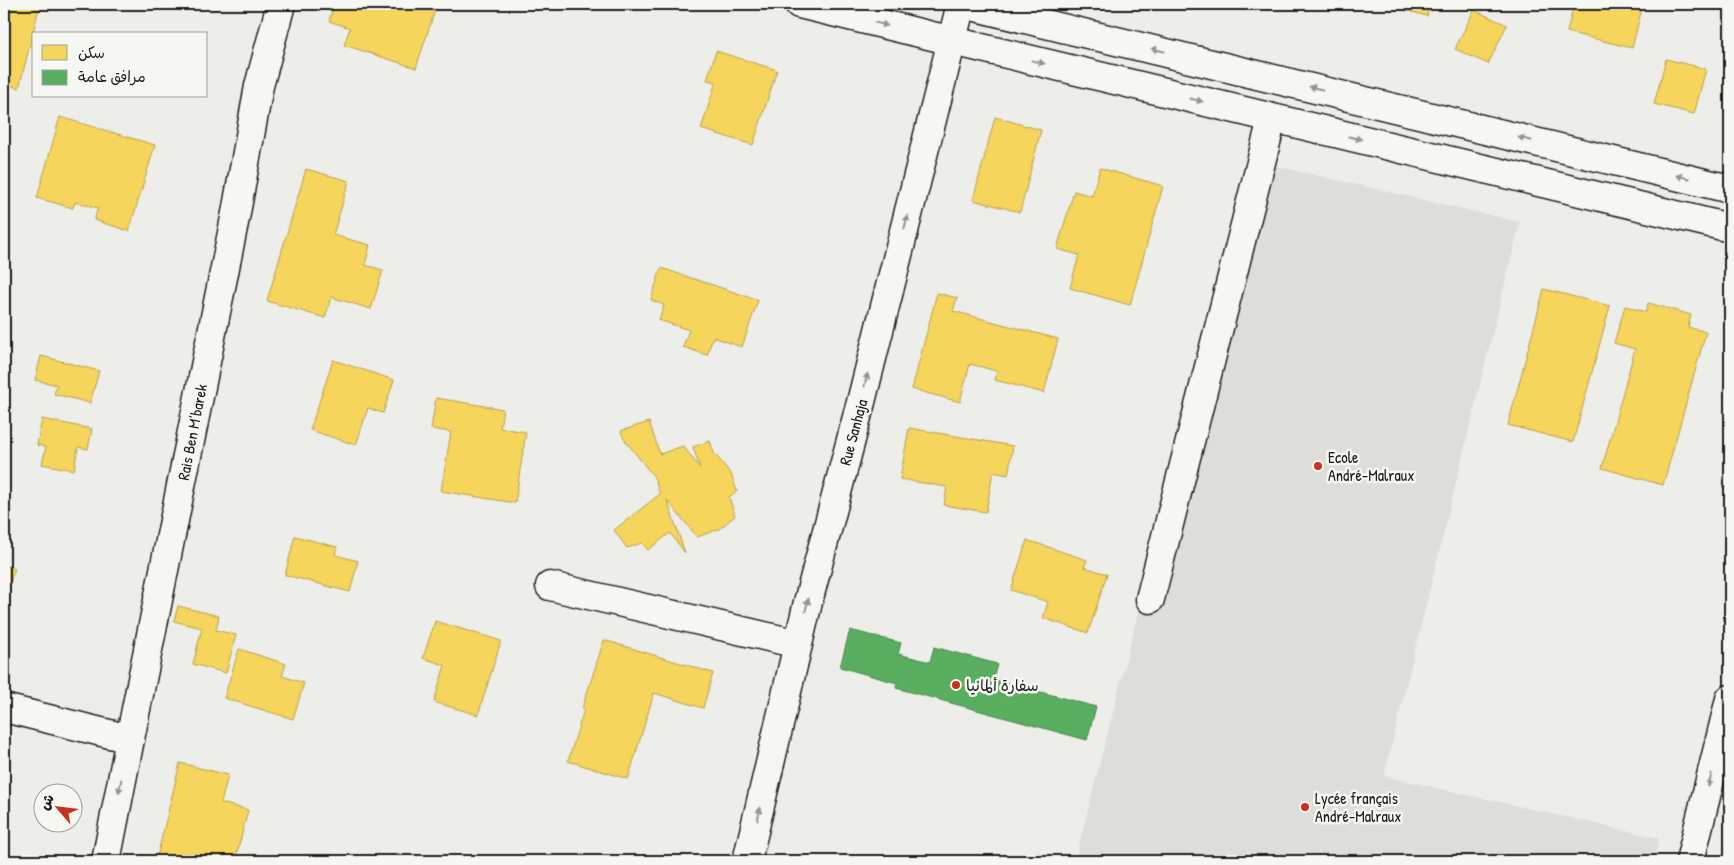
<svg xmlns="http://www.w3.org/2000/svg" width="1734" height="865" viewBox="0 0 1734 865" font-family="'Patrick Hand','Playpen Sans Arabic',sans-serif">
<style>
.built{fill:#ddddda}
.homes{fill:#f6d55c;stroke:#b59e49}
.public{fill:#5aae61;stroke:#47824c}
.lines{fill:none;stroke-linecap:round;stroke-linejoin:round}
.minor-casing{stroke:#1c1c1c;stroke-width:31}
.minor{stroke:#f6f6f2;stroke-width:28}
.oneway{fill:#949492}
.poi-dot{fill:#c8321e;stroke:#f6f6f2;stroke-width:2}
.labels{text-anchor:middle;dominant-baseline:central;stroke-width:5;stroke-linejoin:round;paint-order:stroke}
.street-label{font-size:16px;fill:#1c1c1c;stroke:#f6f6f2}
.poi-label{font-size:16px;fill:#1c1c1c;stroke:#f6f6f2;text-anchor:start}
</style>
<rect width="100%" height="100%" fill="#edede9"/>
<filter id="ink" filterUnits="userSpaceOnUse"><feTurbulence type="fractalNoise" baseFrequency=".02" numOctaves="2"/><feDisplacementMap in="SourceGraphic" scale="10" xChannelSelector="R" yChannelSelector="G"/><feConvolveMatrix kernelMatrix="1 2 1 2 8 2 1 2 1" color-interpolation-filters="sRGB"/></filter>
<g filter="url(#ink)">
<path class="built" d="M1253,161L1520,222L1384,776L1659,838L1654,861H1075Z"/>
<g class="homes">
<path d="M4,4H40L19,88L4,84Z"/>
<path d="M334,4H437L416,68L344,45L350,28L329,21Z"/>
<path d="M1284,4H1310L1308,9Z"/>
<path d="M1382,4H1430L1427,16Z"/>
<path d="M1574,4H1643L1632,48L1567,32Z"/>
<path d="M1474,10L1507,25L1488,64L1455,49Z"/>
<path d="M716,51L777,70L753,145L701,129L716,82L707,80Z"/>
<path d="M1666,59L1706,69L1694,114L1654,104Z"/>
<path d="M60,117L155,145L129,231L94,220L98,208L75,202L73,208L37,198Z"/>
<path d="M995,117L1041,130L1020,212L973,200Z"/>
<path d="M1100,168L1163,186L1130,305L1070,288L1079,255L1057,249L1074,191L1092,196Z"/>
<path d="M306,169L349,181L333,235L370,245L365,265L383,270L371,309L331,297L325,318L267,301Z"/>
<path d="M661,268L758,300L742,347L713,337L707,355L683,347L689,330L659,320L664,305L651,300Z"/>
<path d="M1544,289L1610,306L1573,442L1508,425Z"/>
<path d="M937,293L957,298L953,311L1058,339L1044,393L995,380L997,371L970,364L960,402L912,389Z"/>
<path d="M1648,303L1691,315L1688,327L1706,332L1663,485L1602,468L1635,349L1614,343L1625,306L1646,312Z"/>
<path d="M41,356L99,371L90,403L54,394L57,385L35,380Z"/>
<path d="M333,360L394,380L383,413L368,408L356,445L310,430Z"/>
<path d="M436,398L503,409L500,428L526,432L515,503L441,491L451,432L431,429Z"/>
<path d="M42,419L92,429L88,449L78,447L74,470L42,464L46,447L37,445Z"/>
<path d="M649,422L660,454L683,446L700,468L693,447L710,441L714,453L731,474L737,491L729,497L735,516L719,529L697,537L667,500L685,553L670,533L648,550L642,543L627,548L614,530L660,494L654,477L624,439L621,431Z"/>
<path d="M909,428L1013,446L1008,475L993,472L986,512L944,505L947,487L900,479Z"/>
<path d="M295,536L337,547L335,555L358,561L350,592L285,575Z"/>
<path d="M1027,540L1087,560L1084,567L1107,574L1088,633L1043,618L1048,602L1011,590Z"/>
<path d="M4,565L15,569L4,597Z"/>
<path d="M178,606L219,616L216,630L236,635L226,673L193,664L202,628L174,621Z"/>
<path d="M435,621L501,641L478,715L434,702L445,665L423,658Z"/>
<path d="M604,640L713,673L703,708L654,693L628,779L568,761L584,710L582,709Z"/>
<path d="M239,649L286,664L282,676L304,683L293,719L224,698Z"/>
<path d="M180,763L228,775L221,803L248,810L235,861H156Z"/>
</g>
<path class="public" d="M850,630L901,643L898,654L930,662L934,647L997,664L993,679L1096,707L1087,740L896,688L897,683L840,667Z"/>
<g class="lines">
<defs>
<g id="minor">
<path d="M799,4L1730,228"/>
<path d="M963,4L1730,189"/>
<path d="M550,586L798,644"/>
<path d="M1150,599L1272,119"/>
<path d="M4,708L130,739"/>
<path d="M106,861L130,739L236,213L259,86L281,4"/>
<path d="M747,861L808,602L861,402L961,4"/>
<path d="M1690,861L1730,699"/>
</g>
</defs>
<use href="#minor" class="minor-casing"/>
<use href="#minor" class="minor"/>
</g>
<defs><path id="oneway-solid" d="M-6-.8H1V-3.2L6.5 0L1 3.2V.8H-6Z" transform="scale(1.25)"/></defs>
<g class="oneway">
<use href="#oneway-solid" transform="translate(881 24) rotate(14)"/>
<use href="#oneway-solid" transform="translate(1158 50) rotate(-167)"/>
<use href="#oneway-solid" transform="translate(1038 62) rotate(14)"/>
<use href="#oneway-solid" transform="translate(1316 88) rotate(-167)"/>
<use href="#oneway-solid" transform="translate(1196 100) rotate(14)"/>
<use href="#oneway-solid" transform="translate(1355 138) rotate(13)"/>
<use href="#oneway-solid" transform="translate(1525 139) rotate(-166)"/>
<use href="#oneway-solid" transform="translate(1683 177) rotate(-166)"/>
<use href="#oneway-solid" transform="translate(906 222) rotate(-76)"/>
<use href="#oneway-solid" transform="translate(866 380) rotate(-76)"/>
<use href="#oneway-solid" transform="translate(807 605) rotate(-76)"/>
<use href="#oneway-solid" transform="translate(1710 780) rotate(104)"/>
<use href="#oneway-solid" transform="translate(120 786) rotate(101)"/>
<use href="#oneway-solid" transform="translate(759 814) rotate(-76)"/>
</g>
</g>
<g class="poi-dot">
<circle cx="1318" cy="466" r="5"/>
<circle cx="956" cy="685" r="5"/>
<circle cx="1305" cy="807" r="5"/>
</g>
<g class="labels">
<g class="street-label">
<text transform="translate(192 432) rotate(-79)">Rais Ben M’barek</text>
<text transform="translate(853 432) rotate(-75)">Rue Sanhaja</text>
</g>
<g class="poi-label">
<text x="1328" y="457">Ecole<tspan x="1328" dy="18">André-Malraux</tspan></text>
<text x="966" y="685">سفارة ألمانيا</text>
<text x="1315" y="798">Lycée français<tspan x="1315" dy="18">André-Malraux</tspan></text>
</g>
</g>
<rect width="1734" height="865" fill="none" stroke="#f6f6f2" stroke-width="20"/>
<rect x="10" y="10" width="1714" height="845" fill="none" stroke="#1c1c1c" stroke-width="2" filter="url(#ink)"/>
<rect x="32" y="32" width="175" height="65" fill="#f6f6f2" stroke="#9f9f9c"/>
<rect x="42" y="45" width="25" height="15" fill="#f6d55c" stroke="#9f9f9c"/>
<text x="78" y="58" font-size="15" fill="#1c1c1c">سكن</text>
<rect x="42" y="70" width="25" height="15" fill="#5aae61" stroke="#9f9f9c"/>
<text x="78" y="82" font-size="15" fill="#1c1c1c">مرافق عامة</text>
<g transform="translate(58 808) rotate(298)"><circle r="24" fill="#f6f6f2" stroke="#9f9f9c"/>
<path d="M0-4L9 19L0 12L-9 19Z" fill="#c8321e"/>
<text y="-8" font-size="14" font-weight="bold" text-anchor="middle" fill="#1c1c1c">ش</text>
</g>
</svg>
